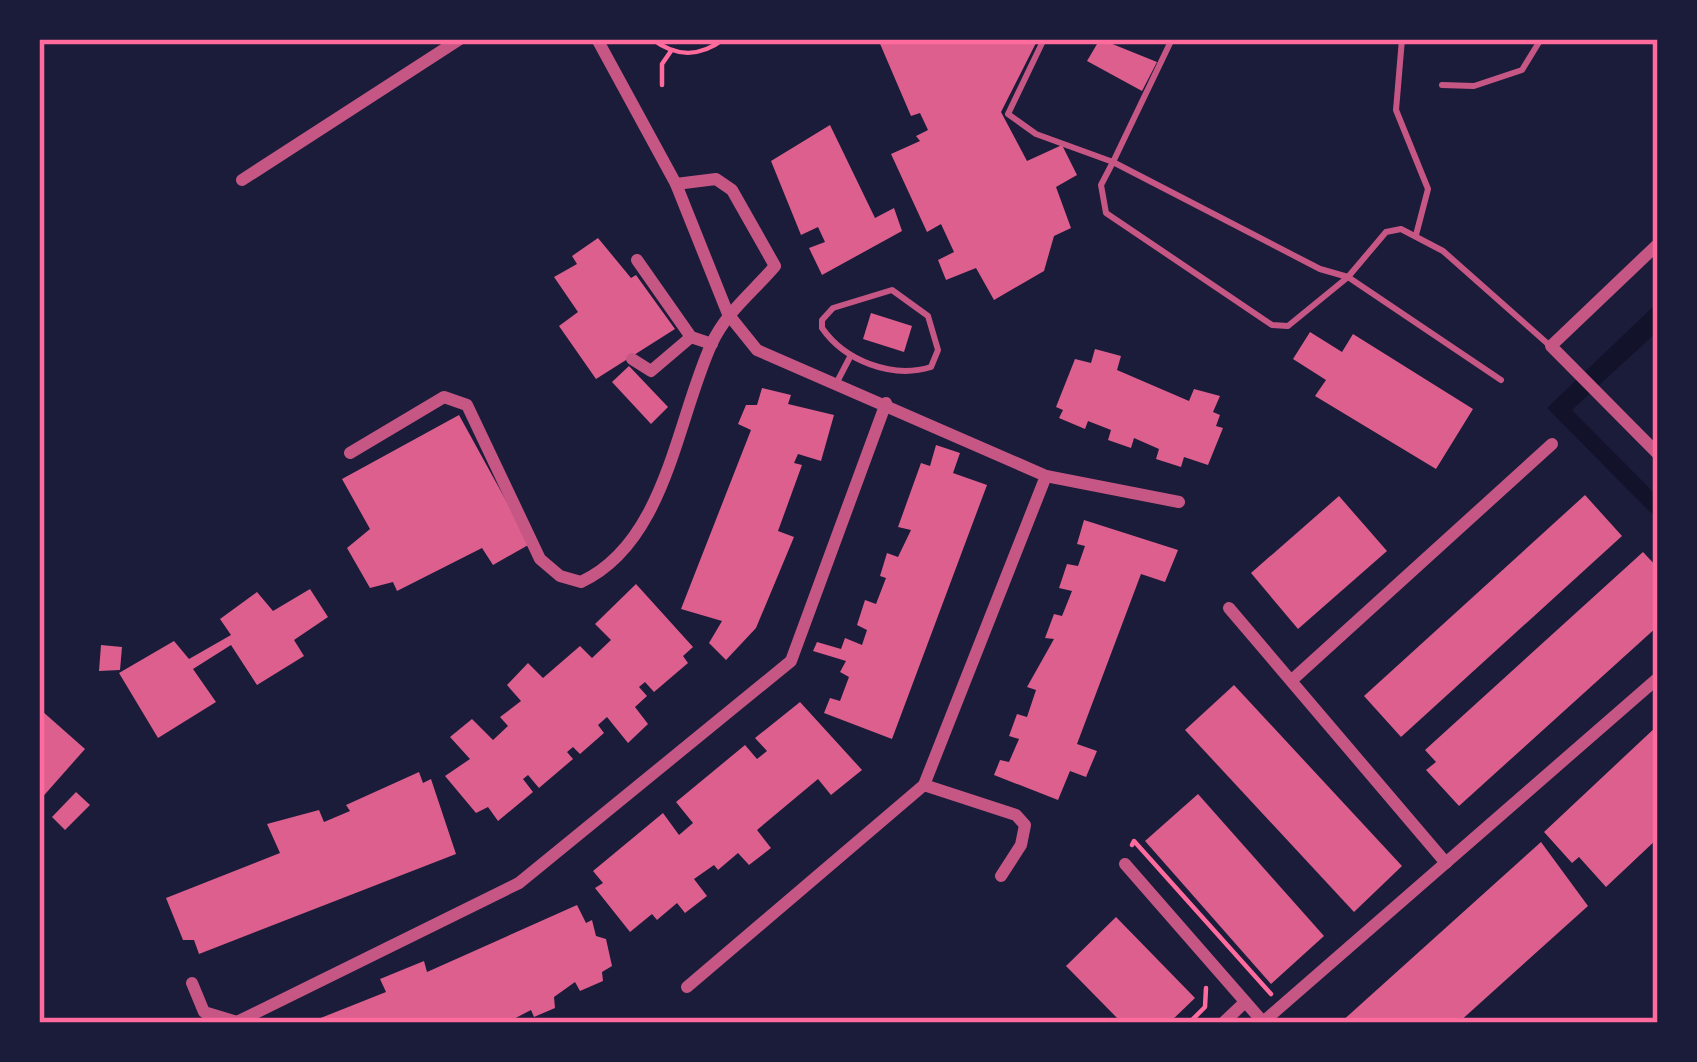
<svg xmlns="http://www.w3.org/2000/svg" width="1697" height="1062" viewBox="0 0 1697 1062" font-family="Ubuntu,sans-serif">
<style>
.water{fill:#12122b}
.building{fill:#dd5f8e}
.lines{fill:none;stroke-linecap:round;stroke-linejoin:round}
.path{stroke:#ff6b9d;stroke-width:4.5}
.service{stroke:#c65784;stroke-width:6}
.minor{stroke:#c65784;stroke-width:12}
.neatline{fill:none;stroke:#ff6b9d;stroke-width:4.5}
</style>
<rect width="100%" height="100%" fill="#1b1b3a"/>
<path class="water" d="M1658,302V331L1572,410L1658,497V520L1547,408Z"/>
<g class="building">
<path d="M878,39H1038L1001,112L1027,161L1062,145L1077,175L1056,187L1071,228L1054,236L1044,271L994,300L976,268L946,280L938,260L954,252L941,224L927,232L891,154L920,141L916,136L928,130L920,113L911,116Z"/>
<path d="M1100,39L1157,62L1142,91L1087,61Z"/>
<path d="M830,125L875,218L894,208L902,231L822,275L809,248L825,242L818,227L801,235L771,161Z"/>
<path d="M598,238L631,278L636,275L675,329L596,379L559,326L578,312L554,277L577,264L572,256Z"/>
<path d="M871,313L912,326L904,352L863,339Z"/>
<path d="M1310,332L1342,352L1353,334L1473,409L1436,469L1315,396L1326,380L1293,359Z"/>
<path d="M1095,349L1121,356L1117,370L1189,401L1194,389L1220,396L1213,412L1220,415L1216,426L1223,428L1208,465L1184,457L1181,467L1156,459L1159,449L1134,438L1131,448L1108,440L1111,430L1088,421L1085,429L1059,418L1063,410L1056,407L1075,359L1091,363Z"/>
<path d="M629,366L668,407L651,424L612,382Z"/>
<path d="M762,388L791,395L788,404L834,415L821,461L798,454L794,463L802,465L778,531L794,537L756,628L726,660L709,643L722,621L681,609L751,430L738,424L746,405H757Z"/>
<path d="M459,415L530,544L493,565L482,548L397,591L393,582L370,588L347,548L370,529L342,479Z"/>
<path d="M936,445L960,453L953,473L987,485L892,739L824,713L830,698L840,701L849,677L840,672L846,661L813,651L817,642L841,649L845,638L862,645L867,630L857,625L865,600L876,604L886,578L880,576L887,553L898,557L911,530L898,527L921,463L930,466Z"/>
<path d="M1585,495L1622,536L1401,737L1364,696Z"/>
<path d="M1339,496L1387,551L1298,629L1251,573Z"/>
<path d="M1084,520L1178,550L1165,582L1141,574L1077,744L1097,751L1086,777L1070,771L1058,800L994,775L1000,760L1009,762L1019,739L1009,736L1017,714L1027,717L1036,690L1027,687L1054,639L1045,638L1054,614L1062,616L1072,591L1059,588L1067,564L1078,566L1085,546L1077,544Z"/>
<path d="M1643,552L1658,568V626L1459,806L1426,770L1436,762L1425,750Z"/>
<path d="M636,584L693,647L683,656L688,663L654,692L645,682L639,687L647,696L635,707L648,724L628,743L607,717L598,725L604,733L580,754L573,747L567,752L573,759L539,788L528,775L523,779L533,792L498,821L488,807L476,813L445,776L470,759L450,737L472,719L493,740L508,726L500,717L521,701L507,685L528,663L543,678L580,646L592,658L611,640L595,624Z"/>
<path d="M310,589L328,617L294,640L304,656L257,685L231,645L193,669L216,702L158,738L119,673L174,641L189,659L231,635L220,619L257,592L273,611Z"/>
<path d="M101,645L122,647L120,670L99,671Z"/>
<path d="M1234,685L1402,866L1354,912L1185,730Z"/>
<path d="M800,702L862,770L831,795L818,779L757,830L771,848L749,865L738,853L718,870L714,865L694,879L707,896L685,913L677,903L657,920L652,914L630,932L595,888L603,883L593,871L663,813L679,835L693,823L676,802L745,745L757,759L767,751L755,738Z"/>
<path d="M42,711L85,749L39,801V715Z"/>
<path d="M1658,725V838L1606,887L1579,857L1572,863L1544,832Z"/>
<path d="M419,772L423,783L431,779L456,854L199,954L194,940H183L166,898L280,853L267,824L319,810L324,822L350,811L346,805Z"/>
<path d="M76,792L90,805L65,830L52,817Z"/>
<path d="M1198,794L1324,936L1271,984L1145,841Z"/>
<path d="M1541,842L1588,906L1458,1023H1340Z"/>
<path d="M577,905L586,923L592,920L596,936L606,939L612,966L602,972L603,981L580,991L575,982L554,997L555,1008L534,1017L531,1010L506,1023H308L386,992L380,979L424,961L427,972Z"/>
<path d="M1116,917L1195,998L1169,1023H1122L1066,966Z"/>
</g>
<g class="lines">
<g class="path">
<path d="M652,39C677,58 700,57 724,39"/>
<path d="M662,85V64L671,51"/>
<path d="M1132,845L1134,841L1271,994"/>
<path d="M1189,1023L1205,1007L1206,988"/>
</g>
<g class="service">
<path d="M1044,39L1008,114L1036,134L1113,162L1172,39"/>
<path d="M1402,39L1396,110L1428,189L1416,235"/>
<path d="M1442,85L1474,86L1522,70L1541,39"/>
<path d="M1113,162L1320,269L1348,277L1288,326L1272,325L1106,213L1101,185Z"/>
<path d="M892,290L928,316L938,350L931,367C892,379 845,361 822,328V320L833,308Z"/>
<path d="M1501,380L1348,277L1386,232L1401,229L1443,251L1548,344"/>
<path d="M837,382L850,357"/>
</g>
<g class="minor">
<path d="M597,39L676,184L728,314L757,350L1046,476L1179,502"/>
<path d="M242,180L460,39"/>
<path d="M1658,244L1551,346L1658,454"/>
<path d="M637,260L691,337L712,344"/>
<path d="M632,359L651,371L691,337"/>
<path d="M350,453L444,397L467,405L540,559L560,576L581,582C665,543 676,423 711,345C726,312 752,293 775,266L732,190L716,179L676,184"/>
<path d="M1229,608L1446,863"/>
<path d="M1292,680L1552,444"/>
<path d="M924,785L1016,815L1025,825L1021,845L1001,876"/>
<path d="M1125,864L1263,1022L1658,678"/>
<path d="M192,983L204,1012L237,1022L519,883L791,661L886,403"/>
<path d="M687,987L924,785L1046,476"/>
<path d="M1223,1023L1245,1002"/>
</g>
</g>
<rect width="1697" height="1062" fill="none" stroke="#1b1b3a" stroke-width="84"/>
<rect x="42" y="42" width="1613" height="978" class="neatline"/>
</svg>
